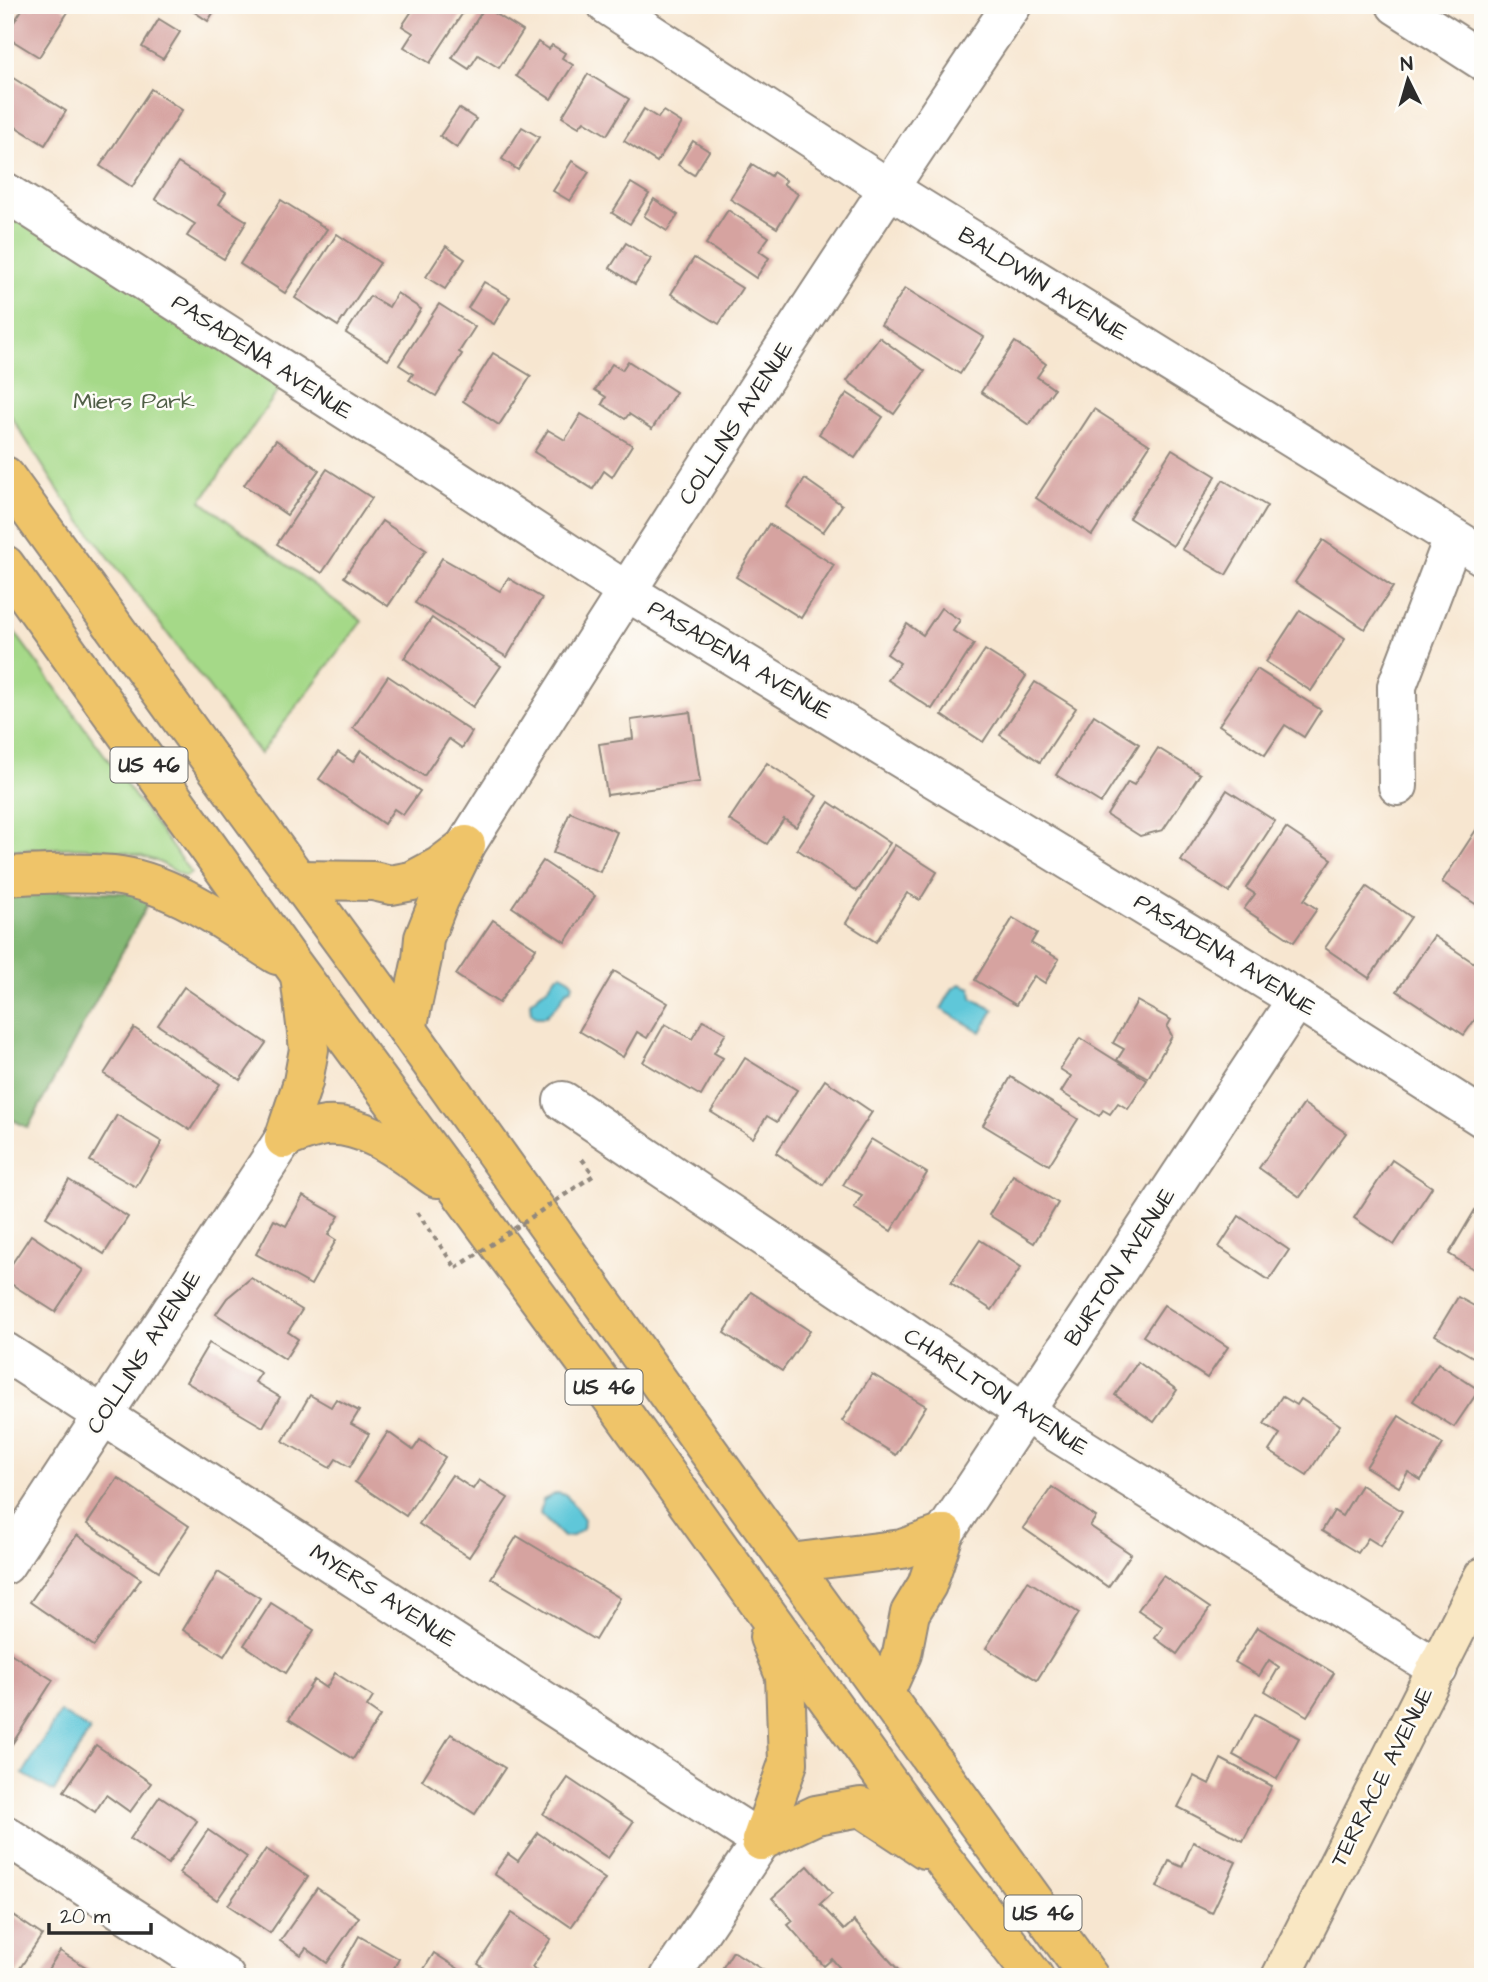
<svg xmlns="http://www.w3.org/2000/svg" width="1488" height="1982" viewBox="0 0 1488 1982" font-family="'Architects Daughter',sans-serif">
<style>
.green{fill:#a5d988;stroke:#68825a;stroke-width:2}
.forest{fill:#84b974;stroke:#587250;stroke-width:2}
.water{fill:#5ec7d9;stroke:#447982;stroke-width:2}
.building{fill:#d6a3a0}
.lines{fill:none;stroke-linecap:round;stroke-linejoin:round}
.minor-casing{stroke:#91887e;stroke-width:42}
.secondary-casing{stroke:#91887e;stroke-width:42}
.trunk-casing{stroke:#91887e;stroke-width:42}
.path{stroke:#91887e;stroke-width:4.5;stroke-dasharray:5 5;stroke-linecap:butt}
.minor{stroke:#fff;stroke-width:38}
.secondary{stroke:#f9e7c3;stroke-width:38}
.trunk{stroke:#efc469;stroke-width:38}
.path-bridge{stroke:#91887e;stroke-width:4.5;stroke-dasharray:5 5;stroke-linecap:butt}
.labels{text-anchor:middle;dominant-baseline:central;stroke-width:5;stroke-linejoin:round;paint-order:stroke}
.shield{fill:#fdfcf7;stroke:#6a6a68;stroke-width:2}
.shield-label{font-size:21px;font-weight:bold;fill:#2b2b2b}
.street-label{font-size:23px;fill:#2b2b2b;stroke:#fdfcf7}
.park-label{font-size:23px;fill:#505f47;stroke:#fdfcf7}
</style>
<rect width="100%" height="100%" fill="#fdfcf7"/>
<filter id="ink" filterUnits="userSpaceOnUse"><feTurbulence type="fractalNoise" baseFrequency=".0143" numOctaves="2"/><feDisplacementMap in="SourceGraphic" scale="14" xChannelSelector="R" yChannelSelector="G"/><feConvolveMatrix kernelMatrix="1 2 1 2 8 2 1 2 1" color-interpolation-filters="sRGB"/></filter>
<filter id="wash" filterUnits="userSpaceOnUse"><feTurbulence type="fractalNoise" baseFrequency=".00686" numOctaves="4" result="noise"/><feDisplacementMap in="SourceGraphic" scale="28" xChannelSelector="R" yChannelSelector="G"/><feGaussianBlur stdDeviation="1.57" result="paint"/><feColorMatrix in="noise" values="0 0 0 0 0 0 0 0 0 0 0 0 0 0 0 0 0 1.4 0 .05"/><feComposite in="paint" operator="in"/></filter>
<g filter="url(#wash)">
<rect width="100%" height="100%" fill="#f7e6d0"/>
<g class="green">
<path d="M5,183L290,374L201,501L362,621L260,754L64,499L5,407Z"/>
<path d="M5,619L191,873L185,877C176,872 166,865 156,861C108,842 55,848 5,851Z"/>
</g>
<path class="forest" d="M5,888L153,894L28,1128L5,1116Z"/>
<g class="water">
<path d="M561,974L570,979L573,984L571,989L566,991L559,1003L545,1017H536L531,1013L530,1002L549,986L556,976Z"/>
<path d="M960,984L971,988L972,998L994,1010L981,1032L941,1009L953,988Z"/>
<path d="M557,1493L566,1495L584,1519L583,1529L573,1536L563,1537L540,1514L543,1500Z"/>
<path d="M60,1712L90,1730L54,1792L23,1774Z"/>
</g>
<g id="blocks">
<g class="building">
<path d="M25,5L33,8L35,5H58L68,12L39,57L5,36Z"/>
<path d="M193,5H218L208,21L190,9Z"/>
<path d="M416,5H468L430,63L404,47L413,33L402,26Z"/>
<path d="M485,7L523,31L499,68L478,55L469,69L452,58Z"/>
<path d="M159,19L180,32L163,59L142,47Z"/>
<path d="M538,42L549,49L552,45L565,53L562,58L573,65L551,99L516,76Z"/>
<path d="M5,73L66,111L45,145L5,120Z"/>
<path d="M588,74L629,99L607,135L584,121L579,127L562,117Z"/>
<path d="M151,89L182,110L132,187L100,166Z"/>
<path d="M459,108L476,119L457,148L440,136Z"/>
<path d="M644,109L658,118L663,111L682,123L657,162L624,141Z"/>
<path d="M522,127L539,137L518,170L502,159Z"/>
<path d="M693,141L709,151L694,175L678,165Z"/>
<path d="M572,161L589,172L570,201L553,191Z"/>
<path d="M178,163L226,193L219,204L247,221L224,259L187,236L195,224L155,199Z"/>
<path d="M752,164L771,176L773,172L786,181L783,184L798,194L777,228L730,199Z"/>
<path d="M631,183L649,194L630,224L612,213Z"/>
<path d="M654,199L678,215L667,231L644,216Z"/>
<path d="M281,200L327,229L285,293L240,264Z"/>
<path d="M728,210L769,237L759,251L769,258L756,278L706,244Z"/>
<path d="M337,234L380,263L338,326L295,298Z"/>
<path d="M626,243L651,259L635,284L610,268Z"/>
<path d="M446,246L465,259L445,289L426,277Z"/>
<path d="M694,258L742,288L719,324L671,294Z"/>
<path d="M484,282L510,297L494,324L468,308Z"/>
<path d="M905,288L984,337L960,374L881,325Z"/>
<path d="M397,293L421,309L388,360L346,333L370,296L389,307Z"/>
<path d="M439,304L475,327L459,352L462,354L436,396L409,380L413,374L399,365Z"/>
<path d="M879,337L925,371L894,414L847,381Z"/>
<path d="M1015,342L1046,364L1037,377L1054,389L1029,425L981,392Z"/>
<path d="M493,353L531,376L499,425L463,401Z"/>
<path d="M628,361L676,392L652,429L629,414L625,419L602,404L606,397L595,390L612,364L622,370Z"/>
<path d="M847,393L883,417L855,458L819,434Z"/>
<path d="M1094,409L1150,445L1092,535L1036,498Z"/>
<path d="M581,414L632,445L612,477L604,471L593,489L534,452L548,430L565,440Z"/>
<path d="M276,440L319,470L287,515L244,485Z"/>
<path d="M1172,449L1216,476L1173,546L1129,518Z"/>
<path d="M327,469L372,498L322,573L277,544Z"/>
<path d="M805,479L842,505L823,532L786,507Z"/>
<path d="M1223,480L1267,506L1226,575L1182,549Z"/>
<path d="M382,521L426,550L388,606L344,577Z"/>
<path d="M769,524L834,565L801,618L736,577Z"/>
<path d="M1323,540L1393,587L1365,629L1295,582Z"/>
<path d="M442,558L500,591L508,578L542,598L507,657L415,603Z"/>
<path d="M941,608L960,620L953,631L974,644L932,709L888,680L900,663L887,654L907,624L923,635Z"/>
<path d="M1300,610L1345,639L1311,691L1266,662Z"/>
<path d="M432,618L501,666L473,707L404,658Z"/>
<path d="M985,650L1026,676L983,742L942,715Z"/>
<path d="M1257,669L1321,710L1304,737L1285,725L1265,755L1219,725Z"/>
<path d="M388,676L472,732L462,748L449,739L424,776L353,728Z"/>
<path d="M1035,682L1076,708L1040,762L1000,735Z"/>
<path d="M690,712L700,782L607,795L599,744L633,739L631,720Z"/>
<path d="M1094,715L1139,744L1101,803L1056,775Z"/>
<path d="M1158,748L1200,774L1163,830L1140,836L1107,815L1128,782L1134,785Z"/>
<path d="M361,750L420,791L403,815L394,809L384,824L319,779L338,752L353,762Z"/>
<path d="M767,763L817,796L796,827L784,819L767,844L729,820Z"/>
<path d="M1227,790L1275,821L1229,892L1181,861Z"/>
<path d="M829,802L890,843L857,891L797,849Z"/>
<path d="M570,812L617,832L600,872L553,853Z"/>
<path d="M1478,827L1483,831V909L1442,882Z"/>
<path d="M1286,828L1332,859L1304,900L1317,909L1294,942L1244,909L1255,894L1246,888Z"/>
<path d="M895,845L937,872L920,900L907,893L876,942L846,923Z"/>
<path d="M543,861L595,896L565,942L512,907Z"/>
<path d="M1367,887L1411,917L1369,978L1325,948Z"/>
<path d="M1013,918L1037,933L1031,943L1059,959L1045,983L1034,976L1016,1005L975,980Z"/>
<path d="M493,920L536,948L499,1003L456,975Z"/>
<path d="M1434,936L1483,969V1008L1464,1035L1397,991Z"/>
<path d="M614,971L668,1003L647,1038L637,1032L623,1057L579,1031Z"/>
<path d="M184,987L266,1043L240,1080L158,1025Z"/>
<path d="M1137,1001L1171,1020L1167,1027L1172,1036L1148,1078L1117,1060L1124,1049L1113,1043Z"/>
<path d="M703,1020L726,1033L714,1053L723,1058L701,1096L643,1062L665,1024L692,1039Z"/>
<path d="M134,1028L220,1084L190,1130L104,1074Z"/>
<path d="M1080,1038L1147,1080L1128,1109L1118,1103L1110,1114L1103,1110L1099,1116L1061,1092L1071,1076L1060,1069Z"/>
<path d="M745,1058L797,1090L777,1122L767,1116L753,1138L711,1112Z"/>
<path d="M1011,1077L1078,1119L1049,1165L983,1125Z"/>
<path d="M825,1080L872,1112L823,1185L776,1153Z"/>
<path d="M1304,1104L1346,1133L1300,1197L1259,1168Z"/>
<path d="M117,1115L162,1142L136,1187L90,1161Z"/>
<path d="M871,1139L927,1173L891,1231L854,1208L862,1195L843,1185Z"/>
<path d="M1392,1160L1432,1187L1394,1245L1354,1218Z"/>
<path d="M1013,1175L1058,1203L1034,1243L989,1215Z"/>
<path d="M69,1180L128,1217L104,1254L46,1217Z"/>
<path d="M303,1196L339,1216L328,1235L336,1240L311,1285L256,1254L274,1220L286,1226Z"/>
<path d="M1475,1210L1483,1215V1275L1449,1254Z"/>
<path d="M1239,1216L1289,1250L1269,1280L1219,1247Z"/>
<path d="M31,1235L83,1270L55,1312L5,1280V1274Z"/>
<path d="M980,1240L1021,1267L992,1310L951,1283Z"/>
<path d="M251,1278L302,1310L288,1332L298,1339L285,1359L216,1314L227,1298Z"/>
<path d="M751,1292L810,1331L782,1371L724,1333Z"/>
<path d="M1458,1297L1483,1311V1341L1473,1357L1435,1335Z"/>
<path d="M1164,1305L1228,1347L1207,1378L1143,1336Z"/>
<path d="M209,1343L261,1373L255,1382L280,1397L263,1427L186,1382Z"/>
<path d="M1138,1362L1177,1390L1154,1422L1115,1395Z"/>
<path d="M1438,1363L1479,1390L1454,1427L1413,1401Z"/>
<path d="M872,1374L926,1406L896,1455L842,1421Z"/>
<path d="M310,1395L331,1407L336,1399L359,1411L351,1424L369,1434L350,1467L336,1459L330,1468L283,1441Z"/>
<path d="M1282,1396L1297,1405L1301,1399L1340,1425L1307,1475L1269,1451L1280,1434L1264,1424Z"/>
<path d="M1399,1416L1443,1444L1421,1480L1408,1472L1399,1487L1366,1467Z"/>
<path d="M388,1432L413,1450L420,1440L445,1457L406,1516L355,1482Z"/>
<path d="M452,1475L473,1489L479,1480L508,1498L469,1557L419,1524Z"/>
<path d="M118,1478L189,1526L159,1571L87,1524Z"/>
<path d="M1361,1485L1402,1511L1381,1546L1368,1538L1358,1553L1322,1531L1334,1511L1342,1516Z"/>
<path d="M1052,1487L1096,1517L1090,1526L1131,1554L1108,1587L1023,1528Z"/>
<path d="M77,1535L141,1579L94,1646L30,1602Z"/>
<path d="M517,1536L620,1598L595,1640L491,1578Z"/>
<path d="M218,1572L260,1598L224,1656L183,1630Z"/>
<path d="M1163,1576L1210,1608L1177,1654L1155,1638L1163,1627L1138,1610Z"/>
<path d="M1028,1581L1079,1613L1037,1680L986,1648Z"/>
<path d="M271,1603L314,1630L286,1673L244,1645Z"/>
<path d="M1257,1627L1334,1673L1307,1716L1265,1691L1279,1667L1269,1660L1259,1676L1235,1662Z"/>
<path d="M7,1651L53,1680L5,1755V1653Z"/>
<path d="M335,1673L373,1697L367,1707L380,1716L353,1759L289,1719L314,1680L326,1688Z"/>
<path d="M1255,1714L1299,1738L1277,1779L1233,1755Z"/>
<path d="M451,1734L505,1768L475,1814L422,1780Z"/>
<path d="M96,1745L151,1783L130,1812L106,1795L95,1812L64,1791Z"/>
<path d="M1221,1759L1272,1786L1243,1841L1178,1807L1194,1776L1209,1784Z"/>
<path d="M568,1778L633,1822L608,1858L543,1814Z"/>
<path d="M160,1796L197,1821L168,1864L130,1839Z"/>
<path d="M208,1830L247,1857L217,1900L179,1873Z"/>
<path d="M538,1833L605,1879L571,1927L494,1874L508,1854L518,1861Z"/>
<path d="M1193,1842L1236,1862L1212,1913L1157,1887L1169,1861L1182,1867Z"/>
<path d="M266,1849L308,1877L270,1933L228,1905Z"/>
<path d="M808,1866L832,1893L820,1904L844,1930L854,1921L902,1974L899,1977H842L845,1974L832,1959L824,1966L788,1925L793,1921L772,1898Z"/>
<path d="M317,1888L359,1917L327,1963L306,1948L301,1955L280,1941Z"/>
<path d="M5,1910L42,1935L14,1977H5Z"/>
<path d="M512,1913L551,1939L532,1967L540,1972L537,1977H497L478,1964Z"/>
<path d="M359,1936L399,1959L389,1977H336Z"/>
<path d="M60,1951L102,1977H43Z"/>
<path d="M733,1951L774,1977H717Z"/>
<path d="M434,1953L465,1973L463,1977H419Z"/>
</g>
</g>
</g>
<g filter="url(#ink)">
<use href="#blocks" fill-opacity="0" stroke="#91887e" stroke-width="2"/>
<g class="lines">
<defs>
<g id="minor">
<path d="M607,5L888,188L1483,556"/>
<path d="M1396,5L1483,61"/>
<path d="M5,192L357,417L421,457L626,591L1297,999L1483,1118"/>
<path d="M1398,786L1397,686L1453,539"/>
<path d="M466,845C644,562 824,281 1012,5"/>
<path d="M563,1101L1024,1412L1438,1669"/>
<path d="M5,1352L761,1841L670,1977"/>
<path d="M944,1534L1297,999"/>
<path d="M5,1565L284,1139"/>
<path d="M5,1835L225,1977"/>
</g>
<path id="secondary" d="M1281,1977L1483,1577"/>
<g id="trunk">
<path d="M5,476L243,805L407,1029L714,1459L1089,1977"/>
<path d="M5,565L293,965L596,1376L945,1862L1034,1977"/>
<path d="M5,876C41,874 78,872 113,875C171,881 229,925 277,955"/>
<path d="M298,880L373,881L391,885L412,881L440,866L465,847"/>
<path d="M407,1029L422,959L424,938L439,900L466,845"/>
<path d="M284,1139C297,1134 311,1128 325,1126C367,1122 405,1156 437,1178"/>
<path d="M284,1139L303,1082L309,1049L300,976"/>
<path d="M790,1563L902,1549L944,1534"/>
<path d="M884,1694L902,1654L910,1613L927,1585L944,1534"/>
<path d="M761,1841L788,1763L785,1676L769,1637"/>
<path d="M761,1841L816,1815L861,1807L925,1849"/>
</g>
</defs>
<use href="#minor" class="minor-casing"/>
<use href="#secondary" class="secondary-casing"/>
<use href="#trunk" class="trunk-casing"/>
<g class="path">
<path d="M582,1159L594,1175"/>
<path d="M417,1212L456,1268"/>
</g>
<use href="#minor" class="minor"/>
<use href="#secondary" class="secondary"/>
<use href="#trunk" class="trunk"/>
<path class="path-bridge" d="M456,1268L594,1175"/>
</g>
</g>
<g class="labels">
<g class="shield">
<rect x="110.5" y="747.5" width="77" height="35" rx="5"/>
<rect x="565.5" y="1369.5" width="77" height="35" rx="5"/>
<rect x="1004.5" y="1895.5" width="77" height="35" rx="5"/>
</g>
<g class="shield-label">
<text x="149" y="765">US 46</text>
<text x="604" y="1387">US 46</text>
<text x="1043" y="1913">US 46</text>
</g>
<g class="street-label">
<text transform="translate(1043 284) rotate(32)">BALDWIN AVENUE</text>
<text transform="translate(262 357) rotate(33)">PASADENA AVENUE</text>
<text transform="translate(736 423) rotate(-57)">COLLINS AVENUE</text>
<text transform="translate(740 660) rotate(31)">PASADENA AVENUE</text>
<text transform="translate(1225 955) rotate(32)">PASADENA AVENUE</text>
<text transform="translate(1120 1267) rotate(-57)">BURTON AVENUE</text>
<text transform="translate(144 1352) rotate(-57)">COLLINS AVENUE</text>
<text transform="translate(996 1392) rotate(33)">CHARLTON AVENUE</text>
<text transform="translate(383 1596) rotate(33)">MYERS AVENUE</text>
<text transform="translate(1382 1777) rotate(-63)">TERRACE AVENUE</text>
</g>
<g class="park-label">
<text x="134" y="401">Miers Park</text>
</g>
</g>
<rect width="1488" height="1982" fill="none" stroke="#fdfcf7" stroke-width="28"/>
<g transform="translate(1408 80) rotate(355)" stroke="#fdfcf7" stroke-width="5" paint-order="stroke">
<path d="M0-5L12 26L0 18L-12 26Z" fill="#2b2b2b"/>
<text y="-10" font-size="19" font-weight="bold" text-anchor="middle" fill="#2b2b2b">N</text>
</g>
<path d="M49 1923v10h102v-10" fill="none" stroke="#2b2b2b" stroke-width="3.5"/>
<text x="60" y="1923" font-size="21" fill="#2b2b2b" stroke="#fdfcf7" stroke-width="5" paint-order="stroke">20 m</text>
</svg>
